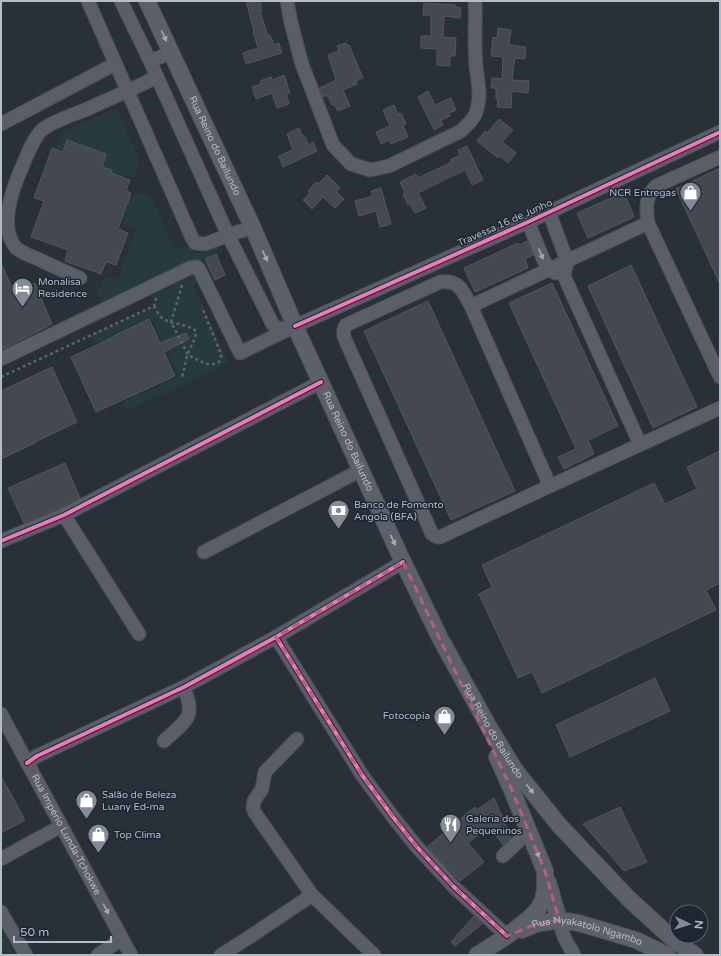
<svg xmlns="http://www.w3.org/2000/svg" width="721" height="956" viewBox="0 0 721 956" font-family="'Varela Round',sans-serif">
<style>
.green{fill:#273a3e}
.building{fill:#444950;stroke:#52575f}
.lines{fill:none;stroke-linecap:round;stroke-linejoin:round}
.minor-casing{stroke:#484c53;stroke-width:15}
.major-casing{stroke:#484c55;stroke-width:18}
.path{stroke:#5d636a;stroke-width:2.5;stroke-dasharray:3 3;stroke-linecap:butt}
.minor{stroke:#5a5e66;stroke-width:13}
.major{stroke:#5c6168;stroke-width:16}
.cycleway-casing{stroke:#1d2633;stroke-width:6}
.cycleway{stroke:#fb73b8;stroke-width:4}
.oneway{fill:#a2aab6}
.oneway2{fill:#a2a9b5}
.marked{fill:none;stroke:#bc5a87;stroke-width:3;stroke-dasharray:8 5;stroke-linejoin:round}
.labels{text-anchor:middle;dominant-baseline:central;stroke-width:3;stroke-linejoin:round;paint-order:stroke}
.street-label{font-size:10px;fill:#b4bcc9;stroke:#1d2633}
.poi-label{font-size:10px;fill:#b4bcc9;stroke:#1d2633;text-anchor:start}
</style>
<rect width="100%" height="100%" fill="#2a3038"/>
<g class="green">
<path d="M116,108L140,161L133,178L123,175L118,188L107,184L112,171L102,166L106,155L67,140L62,151L56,148L60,137L64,131Z"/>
<path d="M135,192L150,198L153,203L175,249L186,245C196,256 202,254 215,247L218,248L219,251L104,306L98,293L104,276L118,280L136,229L122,224L125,217L119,214L123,203L129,205Z"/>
<path d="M197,277L199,281L193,285L229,363L126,411L122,402L132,397L128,387L134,384L140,395L179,376L151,317L112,335L118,347L110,351L105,340L96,344L91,335L155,306L151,296L190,278L191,280Z"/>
<path d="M1,928L15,955H1Z"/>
</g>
<g class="building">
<path d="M246,1H260L262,11H260L268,36L270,35L274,45L279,43L282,53L246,64L243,53L258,48L253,32L254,31Z"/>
<path d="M424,3L456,5L455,7L461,8L460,18L444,16L443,37L456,38L455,56H450V66L437,65V49L421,48V36H431V15H423Z"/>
<path d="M498,28L511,30L509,45L526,47L525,59L515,58L512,80L529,81L528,93L512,91L511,108L497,107L498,99H496V88H491L492,78L502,79L503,57L491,56L493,37L497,38Z"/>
<path d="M346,43L347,46L349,45L363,78L356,81L357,84L343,90L350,106L338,111L334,104L332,105L327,95L323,97L320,88L336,80L328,55L339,51L337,46Z"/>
<path d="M284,75L290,93L286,94L289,104L277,108L272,93L256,99L252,87L261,84L260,81L271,77L272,80Z"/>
<path d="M428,91L435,105L451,98L456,110L449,113L450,116L441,120L443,125L434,130L418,97Z"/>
<path d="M394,105L398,114L401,113L406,124L403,125L408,137L391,144L389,140L381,144L376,132L390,126L383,110Z"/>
<path d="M499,119L513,130L502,142L516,153L508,163L500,156L498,158L477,141L485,131L487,133Z"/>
<path d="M299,128L302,136L304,135L309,145L313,142L317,151L283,167L279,156L293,150L287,134Z"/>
<path d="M67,140L106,154L102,167L112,170L111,173L130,180L126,191L131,193L128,204L127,203L118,229L128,233L116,265L106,262L101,274L65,261L68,250L31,237L44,201L34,198L52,148L63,152Z"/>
<path d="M467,146L483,180L472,185L465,170L450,177L418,193L426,208L415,213L410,204L408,205L403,194L405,193L400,182L416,174L418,178L452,162L450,160L460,155L458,150Z"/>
<path d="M720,168V284L676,189Z"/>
<path d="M327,175L340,188L337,192L344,199L335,208L323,197L312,209L303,200L310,193L308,191L316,182L318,184Z"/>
<path d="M381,188L391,224L380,227L376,211L359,216L355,201L373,196L371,191Z"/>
<path d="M624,192L634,217L588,238L577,213Z"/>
<path d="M527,241L533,255L525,259L528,268L475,292L464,268L518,243L520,245Z"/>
<path d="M216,254L225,275L215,280L205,259Z"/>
<path d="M1,263L14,292L35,283L52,324L1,350Z"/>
<path d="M631,265L697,407L653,428L588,286Z"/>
<path d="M552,283L618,426L588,440L594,454L564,469L558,457L576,449L509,303Z"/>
<path d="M428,301L515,491L451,520L364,331Z"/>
<path d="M149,319L160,343L186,333L189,339L164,352L175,376L96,412L71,357L114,337L113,336Z"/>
<path d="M52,367L77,422L35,442V443L1,459V391Z"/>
<path d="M720,451V583L706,590L716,610L542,693L532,672L518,678L479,594L492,587L482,565L654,483L665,504L697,489L687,467Z"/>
<path d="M65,463L80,498L61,508L24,523L8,488Z"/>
<path d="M655,678L670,711L570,757L556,725Z"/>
<path d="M1,776L25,820L1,833Z"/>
<path d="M494,798L511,837L503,845L489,826L468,843L484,862L460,881L427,847L475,807L477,810Z"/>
<path d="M620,807L647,862L624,871L583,824Z"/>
<path d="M474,916L482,924L455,946L451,942Z"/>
</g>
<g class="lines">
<defs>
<g id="minor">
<path d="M88,1L192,238L195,243L205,244L237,232L253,228"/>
<path d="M121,1L150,61L228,235L273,325L277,328L290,329"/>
<path d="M287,1L291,23L302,64L333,145L351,164L370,170L389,166L461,131C466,126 472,121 475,115C482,98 478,83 476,66C474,44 476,23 475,1"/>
<path d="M150,61L171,53"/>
<path d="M1,124L115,64"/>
<path d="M720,157L656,186C645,197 646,209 648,223L720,377"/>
<path d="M549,212L567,261L564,276L640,444"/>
<path d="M528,222L544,261L549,270L556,273"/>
<path d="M80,278C66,272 52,266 38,259C31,256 22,253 16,248C0,229 10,196 19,174C25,161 33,137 43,129C54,121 72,115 85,110C109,99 133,89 157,77"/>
<path d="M471,306L648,223"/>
<path d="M1,359L190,268L197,267L199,269L240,353L295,326L528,222L720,132"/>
<path d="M550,486L471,306C462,291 461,280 440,282L346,325C343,329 343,332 344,337L432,534L437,537H440L550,486L720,408"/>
<path d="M64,515L139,634"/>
<path d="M1,541L64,515L321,382"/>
<path d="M204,552L361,470"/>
<path d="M276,637L362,775L393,817L417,847L454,887L507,936"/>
<path id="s1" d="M1,714L131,955"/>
<path d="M297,739L265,772L262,789L254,801L253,808L255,813L312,895L374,955"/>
<path d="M164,741C171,734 188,722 189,712C191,704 186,695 184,687"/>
<path d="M27,763L37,756L184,687L276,637L403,562"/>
<path d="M503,856L529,831"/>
<path d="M1,859L61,826"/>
<path d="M1,912L26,955"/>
<path d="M559,920L564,937L574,955"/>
<path d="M98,955L122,939"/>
<path d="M221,955L248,938L312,895"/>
</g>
<g id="major">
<path id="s2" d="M147,1L253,228L295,326L403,562L440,638L490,729L515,770L559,825L629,899L675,941L695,955"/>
<path d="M548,882L559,920"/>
<path id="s3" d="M522,930L536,924L559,920L579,923L636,940L667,955"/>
<path d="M477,955L507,936L532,916L538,909L543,900L545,890V871L511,788L497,757"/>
</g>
</defs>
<use href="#minor" class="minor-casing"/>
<use href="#major" class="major-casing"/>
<g class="path">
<path d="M182,285L171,322L188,355L206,364H214L219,362L221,359V354L202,307"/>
<path d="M154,306C156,309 158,314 161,317C170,325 186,323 196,331C196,340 190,347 187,356C185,363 184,370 182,378"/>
<path d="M1,377L154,306L156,298"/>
</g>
<use href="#minor" class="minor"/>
<use href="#major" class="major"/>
<defs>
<g id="cycleway">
<path d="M295,326L528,222L720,132"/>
<path d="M1,541L64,515L321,382"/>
<path d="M276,637L362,775L393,817L417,847L454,887L507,936"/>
<path d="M27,763L37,756L184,687L276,637L403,562"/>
</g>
</defs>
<use href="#cycleway" class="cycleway-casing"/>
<use href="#cycleway" class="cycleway"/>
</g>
<defs><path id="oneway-solid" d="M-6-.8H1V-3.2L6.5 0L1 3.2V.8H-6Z"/></defs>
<g class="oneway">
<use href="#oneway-solid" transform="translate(164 36) rotate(65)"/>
<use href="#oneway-solid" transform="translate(265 256) rotate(66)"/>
<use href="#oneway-solid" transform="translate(393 540) rotate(65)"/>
<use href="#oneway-solid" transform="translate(530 789) rotate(51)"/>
<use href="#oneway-solid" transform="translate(537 852) rotate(68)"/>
</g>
<g class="oneway2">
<use href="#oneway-solid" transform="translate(541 254) rotate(67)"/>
<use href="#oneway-solid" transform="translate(106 909) rotate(62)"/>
</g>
<path class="marked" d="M403,562L511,788L545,871L559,920L536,924L507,936L454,887L417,847L362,775L276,637Z"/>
<defs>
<symbol id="shop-pin" viewBox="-11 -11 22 30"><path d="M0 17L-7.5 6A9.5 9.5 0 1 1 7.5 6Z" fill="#848b96" stroke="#1d2633"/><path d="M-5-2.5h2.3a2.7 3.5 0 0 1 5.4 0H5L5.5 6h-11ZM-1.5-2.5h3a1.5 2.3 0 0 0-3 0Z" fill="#fff"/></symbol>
<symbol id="hotel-pin" viewBox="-11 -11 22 30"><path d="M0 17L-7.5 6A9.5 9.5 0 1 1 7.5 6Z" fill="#848b96" stroke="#1d2633"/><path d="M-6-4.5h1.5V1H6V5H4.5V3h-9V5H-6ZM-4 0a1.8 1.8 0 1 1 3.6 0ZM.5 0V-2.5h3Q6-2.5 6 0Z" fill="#fff"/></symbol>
<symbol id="bank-pin" viewBox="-11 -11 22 30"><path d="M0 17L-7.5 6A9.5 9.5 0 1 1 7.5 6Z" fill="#848b96" stroke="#1d2633"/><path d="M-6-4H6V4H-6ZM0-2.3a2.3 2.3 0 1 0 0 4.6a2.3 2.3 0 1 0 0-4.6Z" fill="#fff"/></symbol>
<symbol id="restaurant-pin" viewBox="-11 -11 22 30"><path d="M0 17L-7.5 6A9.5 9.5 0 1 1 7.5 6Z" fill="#848b96" stroke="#1d2633"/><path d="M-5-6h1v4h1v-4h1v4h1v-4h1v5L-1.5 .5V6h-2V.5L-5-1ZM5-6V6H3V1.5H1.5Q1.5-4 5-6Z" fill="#fff"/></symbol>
</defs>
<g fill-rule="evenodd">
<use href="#shop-pin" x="678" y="180" width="25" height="34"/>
<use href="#hotel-pin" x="10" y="276" width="25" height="34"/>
<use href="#bank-pin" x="326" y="498" width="25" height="34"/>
<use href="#shop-pin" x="432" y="704" width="25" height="34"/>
<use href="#shop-pin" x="74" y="788" width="25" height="34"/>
<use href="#restaurant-pin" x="438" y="812" width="25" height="34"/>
<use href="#shop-pin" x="86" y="822" width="25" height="34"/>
</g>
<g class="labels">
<g class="street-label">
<text stroke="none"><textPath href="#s2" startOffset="160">Rua Reino do Bailundo</textPath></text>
<text transform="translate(505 223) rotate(-24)">Travessa 16 de Junho</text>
<text stroke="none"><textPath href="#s2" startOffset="484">Rua Reino do Bailundo</textPath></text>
<text stroke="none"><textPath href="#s2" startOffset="808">Rua Reino do Bailundo</textPath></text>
<text stroke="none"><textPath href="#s1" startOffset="137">Rua Império Lunda-Tchokwe</textPath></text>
<text stroke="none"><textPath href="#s3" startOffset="68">Rua Nyakatolo Ngambo</textPath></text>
</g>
<g class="poi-label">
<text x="676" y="193" text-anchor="end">NCR Entregas</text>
<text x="38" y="282">Monalisa<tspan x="38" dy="12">Residence</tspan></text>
<text x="354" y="505">Banco de Fomento<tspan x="354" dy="12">Angola (BFA)</tspan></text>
<text x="430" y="716" text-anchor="end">Fotocopia</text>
<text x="102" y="795">Salão de Beleza<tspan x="102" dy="12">Luany Ed-ma</tspan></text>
<text x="466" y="819">Galeria dos<tspan x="466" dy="12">Pequeninos</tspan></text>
<text x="114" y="835">Top Clima</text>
</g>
</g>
<rect width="721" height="956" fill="none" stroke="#b4bcc9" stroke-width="4"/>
<g transform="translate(689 924) rotate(94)"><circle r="19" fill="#1d2633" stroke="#59626f"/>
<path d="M0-3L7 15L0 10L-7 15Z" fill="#848b96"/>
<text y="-6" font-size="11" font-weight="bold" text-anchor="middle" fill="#b4bcc9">N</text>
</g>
<path d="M14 936v6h97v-6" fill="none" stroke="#b4bcc9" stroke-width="2"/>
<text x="20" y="936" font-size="12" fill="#b4bcc9" stroke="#1d2633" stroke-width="3" paint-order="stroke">50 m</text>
</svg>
